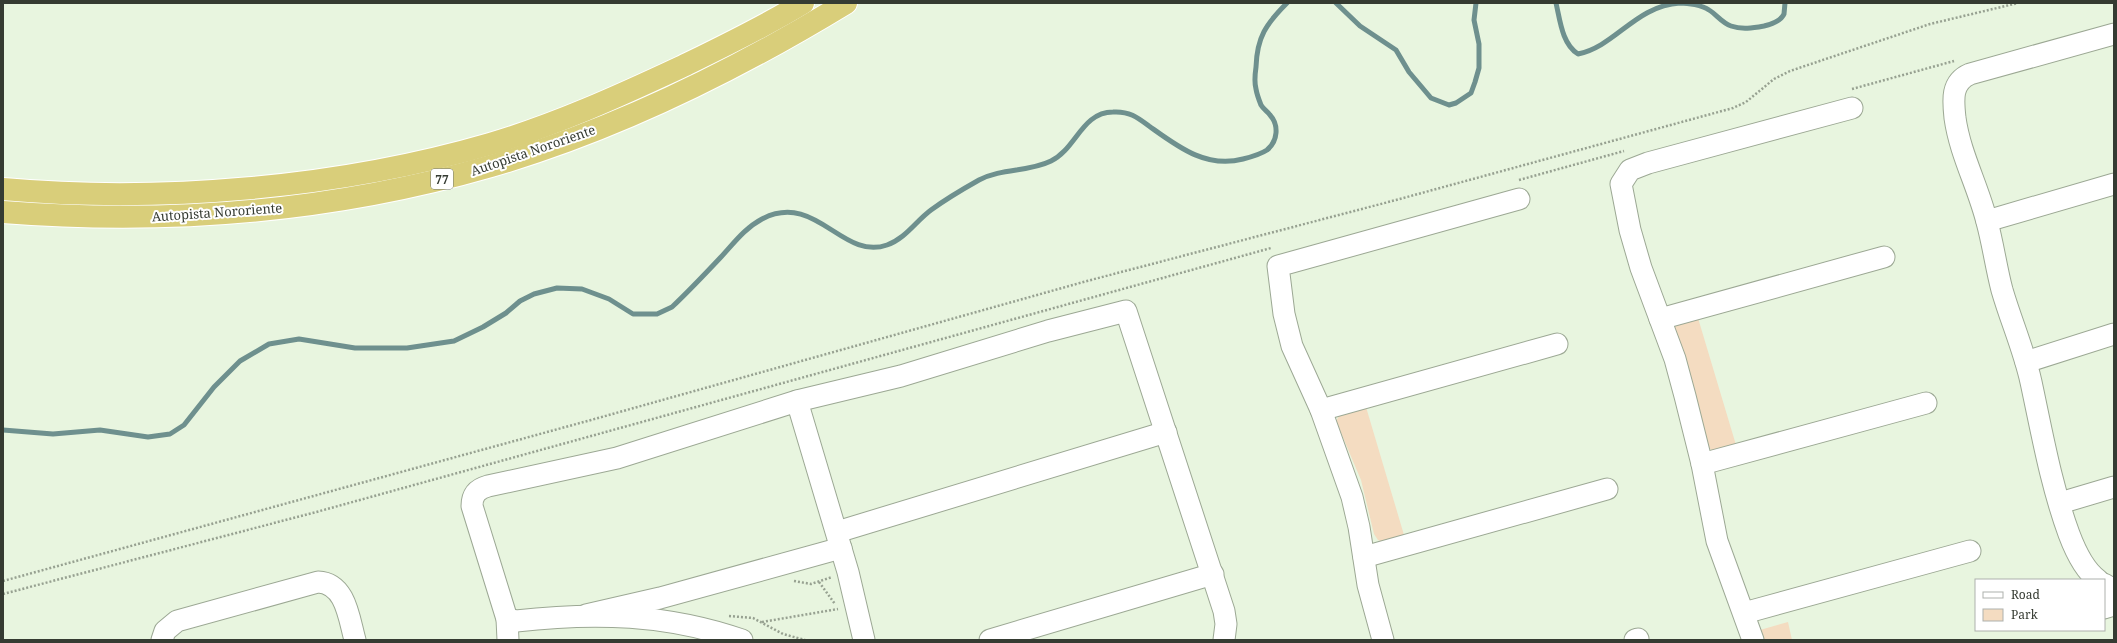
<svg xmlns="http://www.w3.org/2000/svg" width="2117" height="643" viewBox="0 0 2117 643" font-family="'Noto Serif',serif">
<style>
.green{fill:#f4dcc1}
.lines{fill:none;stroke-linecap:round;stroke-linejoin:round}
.stream{stroke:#6e908e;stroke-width:5}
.minor-casing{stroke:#9ca894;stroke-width:23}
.highway-casing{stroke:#fff;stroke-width:24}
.path{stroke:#97a191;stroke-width:2.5;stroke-dasharray:2 2;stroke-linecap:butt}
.minor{stroke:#fff;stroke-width:21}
.highway{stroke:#d9ce7a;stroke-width:22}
.labels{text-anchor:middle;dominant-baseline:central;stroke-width:4;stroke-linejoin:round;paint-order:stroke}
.shield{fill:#fff;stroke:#727670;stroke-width:1}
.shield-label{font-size:12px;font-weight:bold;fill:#353b32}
.street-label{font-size:13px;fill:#353b32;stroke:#fff}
</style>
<rect width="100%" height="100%" fill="#e8f5df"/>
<g class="green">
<path d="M1698,318L1736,445L1714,452L1709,448L1693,387L1674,328L1677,324Z"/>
<path d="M1366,407L1404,535L1385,543L1378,540L1374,534L1361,480L1336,421L1341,413Z"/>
<path d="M1788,622L1792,640H1763L1760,630Z"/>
</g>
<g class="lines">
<g class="stream">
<path d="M1336,3L1360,26L1396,50L1409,72L1431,98L1449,105L1456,103L1471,93L1475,82L1479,68V44L1474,20L1476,3"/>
<path d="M1556,3C1560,20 1562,44 1578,54C1616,46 1635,6 1680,3C1688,3 1702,5 1709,10C1717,15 1722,23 1731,26C1742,30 1753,28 1764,26C1772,24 1781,21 1784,14L1785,3"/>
<path d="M3,430L53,434L100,430L148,437L170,434L184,425L214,387L240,361L269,344L299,339L355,348H407L454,341L483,327L506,313L520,301L534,294L557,288L582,289L609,299L633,314H657L672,307C689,291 705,274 721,257C734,243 745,228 762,219C816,191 842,261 887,245C905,239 916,221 931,210C946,199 963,189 979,180C1002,168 1029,172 1051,161C1076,149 1082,112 1113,112C1129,111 1137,117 1149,126C1177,146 1206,169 1243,159C1251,157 1261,154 1267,150C1278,141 1279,125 1270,115C1267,111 1264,110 1261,105C1259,100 1257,95 1256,89C1254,82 1255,74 1256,67C1257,37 1266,24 1287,3"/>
</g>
<defs>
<g id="minor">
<path d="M1987,221L2114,184"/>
<path d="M1660,319L1884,257"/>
<path d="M2026,362L2114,334"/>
<path d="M797,401L848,572L864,640"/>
<path d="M1321,410L1557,344"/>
<path d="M1702,464L1926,403"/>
<path d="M2060,503L2114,487"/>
<path d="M837,532L1166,432"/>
<path d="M1364,557L1607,489"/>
<path d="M2098,580C2084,570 2075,550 2069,534C2051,485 2042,433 2031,382C2024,350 2011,321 2002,290C1996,267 1993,244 1987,222C1978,186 1960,154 1955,118C1953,100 1951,82 1970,74L2114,34"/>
<path d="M2104,584L2114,590"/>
<path d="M2104,608L2114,605"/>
<path d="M1744,613L1970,551"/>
<path d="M586,615L660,598L841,548"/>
<path d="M507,619L516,621C595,612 667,614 742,640"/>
<path d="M162,640L165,631L177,621L318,582C346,583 349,619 355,640"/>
<path d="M508,640L507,619L472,506C472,495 477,489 488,486L617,458L797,401L901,376L1048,331L1126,311L1224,611L1226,624L1224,640"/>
<path d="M990,640L1213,574"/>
<path d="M1383,640L1368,585L1359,527L1352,497L1321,410L1292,346L1284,314L1278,266L1519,199"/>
<path d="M1635,640L1638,639"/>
<path d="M1753,640L1717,541L1702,464L1685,396L1675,359L1641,268L1630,230L1621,184L1630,170L1648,163L1852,108"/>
</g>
<g id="highway">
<path d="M3,189C160,203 339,188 490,144C555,125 619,96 681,67C722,47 764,27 803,3"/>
<path d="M3,212C168,225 332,212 491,166C615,130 736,70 846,3"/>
</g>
</defs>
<use href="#minor" class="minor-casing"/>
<use href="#highway" class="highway-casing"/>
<g class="path">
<path d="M1852,89L1954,61"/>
<path d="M1519,180L1624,151"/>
<path d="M3,581L591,420L1087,281L1396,200L1733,108L1746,102L1774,79L1790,71L1930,24L2018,3"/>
<path d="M794,581L811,584L832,577"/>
<path d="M819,582L835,604"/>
<path d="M3,594L320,511L1271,248"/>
<path d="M729,616L753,618L783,634L805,640"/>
<path d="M762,622L838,609"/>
</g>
<use href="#minor" class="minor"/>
<use href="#highway" class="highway"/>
</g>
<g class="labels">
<rect class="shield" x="431" y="169" width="22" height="20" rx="3"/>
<g class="shield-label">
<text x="442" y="179">77</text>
</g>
<g class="street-label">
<text transform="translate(533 150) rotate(-19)">Autopista Nororiente</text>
<text transform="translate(217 212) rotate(-4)">Autopista Nororiente</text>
</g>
</g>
<rect width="2117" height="643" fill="none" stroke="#353b32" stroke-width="8"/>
<rect x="1975" y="579" width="130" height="52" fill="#ffffff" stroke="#aeb1ad"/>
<rect x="1983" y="592" width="20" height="6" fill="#ffffff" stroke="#aeb1ad"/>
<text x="2011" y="599" font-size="12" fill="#353b32">Road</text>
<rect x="1983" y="609" width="20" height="12" fill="#f4dcc1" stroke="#aeb1ad"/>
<text x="2011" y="619" font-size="12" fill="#353b32">Park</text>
</svg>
